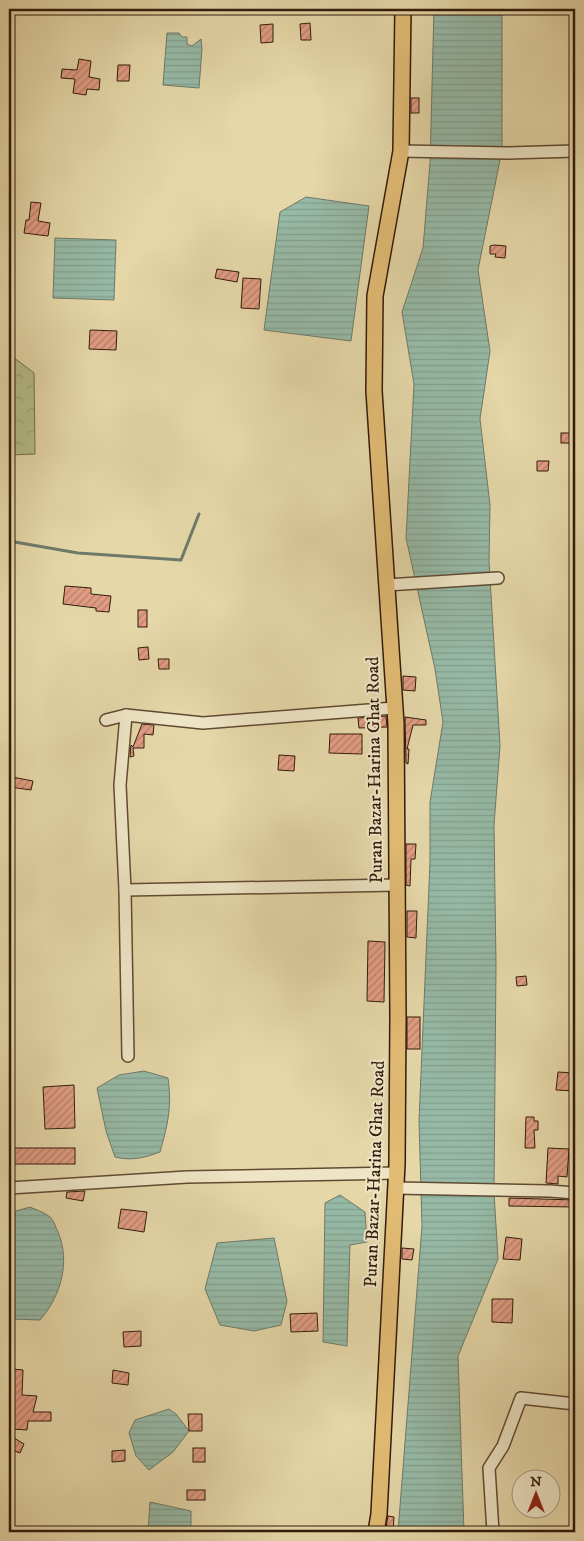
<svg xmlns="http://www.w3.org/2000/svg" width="584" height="1541" viewBox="0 0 584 1541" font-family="'IM FELL DW Pica',serif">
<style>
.forest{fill:url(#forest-crowns);stroke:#746c4a}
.water{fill:url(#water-rules);stroke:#6e7a69}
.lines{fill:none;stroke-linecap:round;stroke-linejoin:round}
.stream{stroke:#6e7a69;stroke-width:3}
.building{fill:url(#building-hatch);stroke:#331b0b}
.minor-casing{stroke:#604a32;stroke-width:14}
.major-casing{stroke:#331b0b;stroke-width:18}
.minor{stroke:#eee5c6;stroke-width:11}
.major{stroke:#e2bc74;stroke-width:15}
.labels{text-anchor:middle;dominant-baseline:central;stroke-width:4;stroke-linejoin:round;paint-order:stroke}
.street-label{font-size:18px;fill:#331b0b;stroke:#eee5c6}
</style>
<defs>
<pattern id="forest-crowns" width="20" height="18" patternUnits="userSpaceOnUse" patternTransform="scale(1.25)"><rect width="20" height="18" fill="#b5be88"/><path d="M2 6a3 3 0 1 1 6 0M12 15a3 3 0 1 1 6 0" fill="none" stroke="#9ca374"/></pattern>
<pattern id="water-rules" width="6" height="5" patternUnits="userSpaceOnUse" patternTransform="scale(1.25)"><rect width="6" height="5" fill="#96baa7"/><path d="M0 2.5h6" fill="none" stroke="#829f8e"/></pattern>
<pattern id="building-hatch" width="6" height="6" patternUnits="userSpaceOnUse" patternTransform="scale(1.25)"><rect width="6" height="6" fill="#e19d83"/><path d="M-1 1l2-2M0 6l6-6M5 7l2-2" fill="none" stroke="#b77f69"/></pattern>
</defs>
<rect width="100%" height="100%" fill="#e5d7a8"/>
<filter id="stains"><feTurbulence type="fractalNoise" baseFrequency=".004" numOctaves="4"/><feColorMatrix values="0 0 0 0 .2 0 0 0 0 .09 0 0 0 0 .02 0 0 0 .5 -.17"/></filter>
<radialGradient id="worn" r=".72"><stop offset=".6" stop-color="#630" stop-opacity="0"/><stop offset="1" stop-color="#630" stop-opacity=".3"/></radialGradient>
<path class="forest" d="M9,354L34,373L35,454L9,455Z"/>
<g class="water">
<path d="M434,9H502V150L478,270L490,351L480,419L490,505L489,561L500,746L494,825L496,965L494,1192L498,1259L458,1356L464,1532H398L422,1226L419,1121L430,862V802L443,722L435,669L406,538L414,384L402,312L423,248L430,163Z"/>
<path d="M167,33H179L182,37H187V44L192,46L201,39L202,49L199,88L163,85Z"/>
<path d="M306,197L369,206L351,341L264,330L280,212Z"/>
<path d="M55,238L116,240L114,300L53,298Z"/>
<path d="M144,1071L168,1078C172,1107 168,1124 160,1152C144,1158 132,1161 115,1157L106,1131L97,1088L119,1075Z"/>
<path d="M340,1195L365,1212L367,1242L350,1245L347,1346L323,1342L325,1203Z"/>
<path d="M30,1207C37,1210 46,1213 51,1218C54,1221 56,1228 58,1232C71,1263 60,1297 40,1320L10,1319H9V1213Z"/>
<path d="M274,1238L287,1301L281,1325L254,1331L220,1325L205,1289L217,1243Z"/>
<path d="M169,1409L176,1414L189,1431L173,1452L149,1470L136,1456L129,1433L135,1420Z"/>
<path d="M150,1502L191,1511V1532H148Z"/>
</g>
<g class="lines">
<path class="stream" d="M9,541L78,553L181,560L199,514"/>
</g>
<g class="building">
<path d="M310,23L311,40H301L300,24Z"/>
<path d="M273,24V42L261,43L260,25Z"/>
<path d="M79,59L91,61L89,77L100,79L99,90L87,89L86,95L73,93L75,79L61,78L62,69L77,70Z"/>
<path d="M118,65H130L129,81H117Z"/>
<rect x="411" y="98" width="8" height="15"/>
<path d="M31,202L41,203L38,221L50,223L48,236L24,233L26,220H29Z"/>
<path d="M494,245L506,246L505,258L495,257L496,254H490V246Z"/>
<path d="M217,269L239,272L237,282L215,278Z"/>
<path d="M243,278L261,279L259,309L241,308Z"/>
<path d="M90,330L117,331L116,350L89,349Z"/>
<rect x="561" y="433" width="9" height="10"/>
<path d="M537,461H549L548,471H537Z"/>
<path d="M65,586L91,588V594L111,596L109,612L96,611V608L63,604Z"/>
<rect x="138" y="610" width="9" height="17"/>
<path d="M148,647L149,659L139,660L138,648Z"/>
<path d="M158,659H169V669H159Z"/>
<path d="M403,676L416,677L415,691L403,690Z"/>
<path d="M386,716L387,727L359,728L358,718Z"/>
<path d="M405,717L426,720V725H413L407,749H409L408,764L406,763Z"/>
<path d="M142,724L154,725L153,735L144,734V748H133L134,756L130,757L131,745L133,747Z"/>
<path d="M330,734H362V754L329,753Z"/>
<path d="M279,755L295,756L294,771L278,770Z"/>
<path d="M12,777L33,781L31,790L10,787Z"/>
<path d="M406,844H416L415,859H411L410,886L406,885Z"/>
<path d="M407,911H417L416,938L407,937Z"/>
<path d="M368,941L385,942L384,1002L367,1001Z"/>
<path d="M526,976L527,985L517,986L516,977Z"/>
<rect x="407" y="1017" width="13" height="32"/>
<path d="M558,1072L574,1073V1091L556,1090Z"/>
<path d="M74,1085L75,1128L45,1129L43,1087Z"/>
<path d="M526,1117H534V1121H538V1130H534L535,1148H525Z"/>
<rect x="9" y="1148" width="66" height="16"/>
<path d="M548,1148L569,1149L567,1177L558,1176V1184L546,1183Z"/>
<path d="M85,1191L83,1201L66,1198L67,1192Z"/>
<path d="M509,1198L575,1200V1207L509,1206Z"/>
<path d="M121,1209L147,1212L144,1232L118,1228Z"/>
<path d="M506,1237L522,1239L520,1260L503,1259Z"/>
<path d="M402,1248L414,1249L412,1260L402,1259Z"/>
<path d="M492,1299H513L512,1323L492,1322Z"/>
<path d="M317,1313L318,1331L291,1332L290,1314Z"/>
<path d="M141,1331V1346L124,1347L123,1332Z"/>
<path d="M11,1369L23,1370L22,1395L37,1396L33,1412H51V1421H28L27,1430L12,1429V1420H14Z"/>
<path d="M113,1370L129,1373L128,1385L112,1383Z"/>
<path d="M188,1414H202V1431H189Z"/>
<path d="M9,1435L24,1444L20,1453L9,1449Z"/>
<rect x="193" y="1448" width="12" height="14"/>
<path d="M125,1450V1461L112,1462V1451Z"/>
<rect x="187" y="1490" width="18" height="10"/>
<path d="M388,1516L394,1517L393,1532H385Z"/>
</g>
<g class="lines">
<defs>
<g id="minor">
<path d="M401,151L507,153L575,151"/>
<path d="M386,585L498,578"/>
<path d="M126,715L120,785L125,890L128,1056"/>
<path d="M106,720L126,715L203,723L394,708"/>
<path d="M125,890L397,885"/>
<path d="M9,1188L187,1177L397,1173"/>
<path d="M396,1188L550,1191L575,1193"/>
<path d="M493,1532L489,1468L503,1446L521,1398L575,1404"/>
</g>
<path id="major" d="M376,1532L379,1514L397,1164L398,1017L396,724L374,391L375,296L401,151L403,9"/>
</defs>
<use href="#minor" class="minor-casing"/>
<use href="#major" class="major-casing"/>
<use href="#minor" class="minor"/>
<use href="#major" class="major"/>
</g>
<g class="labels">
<g class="street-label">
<text transform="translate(375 770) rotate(-91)">Puran Bazar-Harina Ghat Road</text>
<text transform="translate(375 1174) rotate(-88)">Puran Bazar-Harina Ghat Road</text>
</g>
</g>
<rect width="584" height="1541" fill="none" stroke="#e5d7a8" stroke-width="30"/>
<rect x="10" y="10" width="564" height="1521" fill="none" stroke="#331b0b" stroke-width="2.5"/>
<rect x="15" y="15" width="554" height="1511" fill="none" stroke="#331b0b"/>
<g transform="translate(536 1494)"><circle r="24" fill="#eee5c6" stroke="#a3947b"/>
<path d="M0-4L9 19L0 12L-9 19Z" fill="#8f2418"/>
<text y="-8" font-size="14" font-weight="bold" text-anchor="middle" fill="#331b0b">N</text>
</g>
<rect width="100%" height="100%" filter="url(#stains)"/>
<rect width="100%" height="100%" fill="url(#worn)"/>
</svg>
